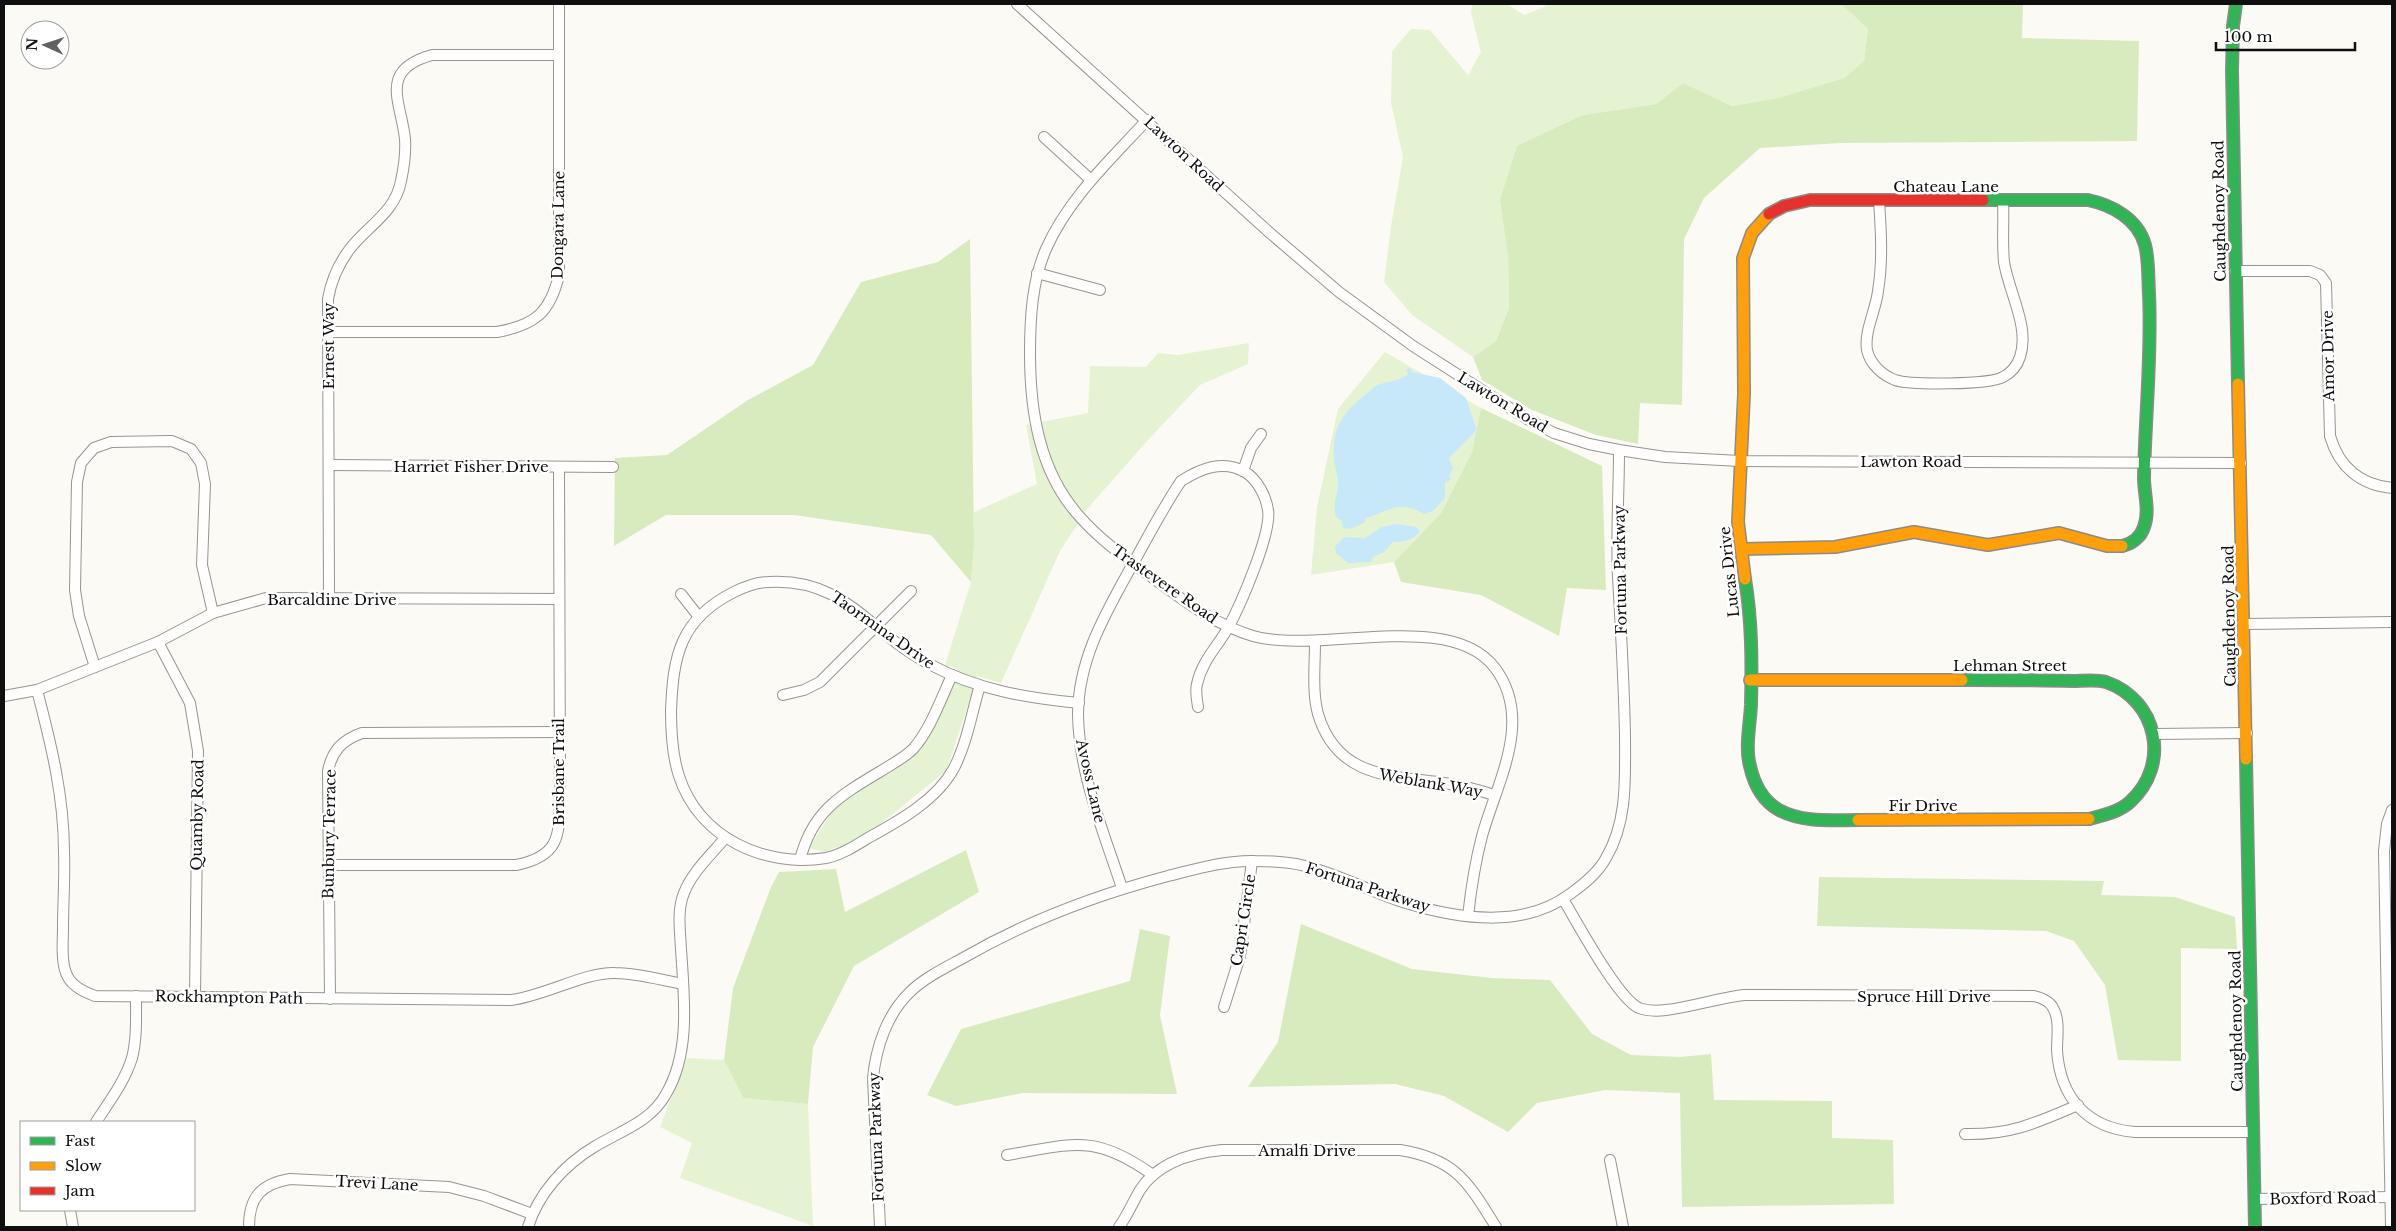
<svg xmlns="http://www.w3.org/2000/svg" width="2396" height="1231" viewBox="0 0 2396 1231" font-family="'Libre Baskerville',serif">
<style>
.green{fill:#e6f3d2}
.forest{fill:#d7ebbf}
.water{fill:#c7e8f9}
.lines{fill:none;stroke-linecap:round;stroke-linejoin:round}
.street-casing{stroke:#969592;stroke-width:12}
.fast-casing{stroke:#8c8b89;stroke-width:14}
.slow-casing{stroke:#8c8b89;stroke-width:14}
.jam-casing{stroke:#8c8b89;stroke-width:14}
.street{stroke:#fffefd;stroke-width:10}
.fast{stroke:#30b455;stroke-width:11}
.slow{stroke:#ff9f0a;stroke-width:11}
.jam{stroke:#e5322d;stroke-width:11}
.labels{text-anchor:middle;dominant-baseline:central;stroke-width:5;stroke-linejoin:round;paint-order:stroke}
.street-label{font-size:15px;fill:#0f0f0f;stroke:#fff}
</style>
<rect width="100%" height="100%" fill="#fcfaf4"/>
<g class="green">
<path d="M1472,4H1507L1524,15L1544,7L1546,4H1841L1868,29L1864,61L1844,78L1778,98L1732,106L1683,83L1656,104L1583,115L1508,254L1509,308L1496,341L1473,357L1412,315L1384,282L1391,226L1403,157L1391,103L1392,51L1411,29L1430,30L1468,75L1481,52L1471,13Z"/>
<path d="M1249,343L1248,364L1200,385L1148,440L1088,508L1060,551L1001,683L978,676L946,771L864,837L825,852L809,848L835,807L913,757L952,690L958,669L945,665L971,582L974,545V512L1037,484L1026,425L1088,413L1090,366L1146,367L1158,353L1178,355Z"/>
<path d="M1385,352L1481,408L1472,452L1441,513L1394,562L1311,575L1317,507L1338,409Z"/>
<path d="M687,1058L724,1060L743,1098L808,1104L813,1226L680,1178L692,1143L660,1127Z"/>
</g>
<g class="forest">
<path d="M1841,4H2023L2022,38L2139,41L2137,141L1840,143L1760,148L1704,198L1684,239L1682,405L1640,403L1638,444L1596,435L1532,410L1482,380L1473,357L1496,341L1509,308L1508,254L1500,200L1517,146L1583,115L1656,104L1683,83L1732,106L1778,98L1844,78L1864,61L1868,29Z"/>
<path d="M970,239L974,545L971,582L931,535L794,515H666L614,546L615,458L667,455L748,400L813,365L861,282L938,262Z"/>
<path d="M1481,408L1602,466L1606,590L1567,588L1559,636L1481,595L1401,582L1394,562L1441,513L1472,452Z"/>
<path d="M966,850L979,892L854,966L813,1047L808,1104L743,1098L724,1060L733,988L771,887L779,872L836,869L845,912Z"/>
<path d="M1819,877L2104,881L2101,895L2175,897L2235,917L2237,949L2181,948V1061L2118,1060L2105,985L2074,941L2046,931L1817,926Z"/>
<path d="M1301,924L1412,969L1492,978L1550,980L1592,1034L1631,1055L1681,1057L1711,1054L1714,1100L1832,1101V1138L1893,1140L1894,1204L1682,1207L1680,1093L1605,1090L1537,1103L1508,1132L1444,1096L1395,1084L1248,1087L1278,1042Z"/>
<path d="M1140,929L1170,936L1160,1015L1177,1094L1023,1093L956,1106L927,1095L961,1029L1130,981Z"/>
</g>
<g class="water">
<path d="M1410,368L1412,372L1440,378L1466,398L1476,428L1475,432L1449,458L1453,469L1449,476L1451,479L1445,483V498L1433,511L1424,514C1399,499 1390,511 1366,518L1364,523L1350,529L1343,528L1342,521L1336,517C1332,500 1338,498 1338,483C1338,475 1334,466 1334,457C1332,420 1348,410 1373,388C1383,380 1399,383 1408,374L1407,369Z"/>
<path d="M1396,524L1416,527L1420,531C1415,540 1402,542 1393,542L1384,552L1373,557L1371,562L1348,563L1336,553L1335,547L1344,537L1365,538L1382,527Z"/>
</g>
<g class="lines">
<defs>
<g id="street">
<path d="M1017,4L1270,233L1339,292L1413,346L1527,419L1554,433L1589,444L1619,450L1665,457L1740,461L2241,463"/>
<path d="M1147,120C1110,160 1068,199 1046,249C1032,281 1030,318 1030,353C1030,411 1039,472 1080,517C1102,542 1130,561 1157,581C1187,603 1216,625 1253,636C1320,655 1450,608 1495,668C1534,720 1497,782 1482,836C1475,863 1471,889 1468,916"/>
<path d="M1044,137L1091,180"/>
<path d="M1879,200C1881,230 1883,261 1878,291C1876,310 1864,331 1867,350C1870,364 1882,375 1895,380C1910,385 1989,385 2003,377C2011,373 2017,366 2020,357C2030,327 2009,293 2004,262C2002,242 2004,221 2003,201"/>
<path d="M2235,271H2310L2320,275L2326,283L2330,436C2339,467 2360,485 2392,488"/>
<path d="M1037,273L1100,290"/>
<path d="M328,332H497C535,325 550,313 559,275V4"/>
<path d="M329,465L613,467"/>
<path d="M1243,471L1251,448L1261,434"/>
<path d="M681,594L699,617"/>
<path d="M329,598L328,299C331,281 338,265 349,250C367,226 395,213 401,181C404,167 406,153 405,139C401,101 378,70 432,55H559"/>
<path d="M2244,624L2392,622"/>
<path d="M158,642L190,703L198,751L195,996"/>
<path d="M1315,642C1315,665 1312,692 1318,714C1336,775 1387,776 1438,782C1458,785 1476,789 1494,795"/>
<path d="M95,667L79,616L75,590L77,482L81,463L94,448L111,442L172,441L191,449L201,463L205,484L202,565L213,613"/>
<path d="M980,685C972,712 967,743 954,768C937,800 899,821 868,838C855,846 841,855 826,858C765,868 699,838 679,776C672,755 671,732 671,711C673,656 680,619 734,592C744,587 756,582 768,582C846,577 870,634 931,665C978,690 1027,698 1079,703"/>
<path d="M37,690C51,744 64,796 64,852C65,877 63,903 63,928C63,941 61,957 65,970C69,985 82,991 95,996L511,1000C544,996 585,972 615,973C637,973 661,980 683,984"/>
<path d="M783,695L804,690L820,682L911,591"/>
<path d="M4,696L37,690L158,642L213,613L266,598L559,599"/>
<path d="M2154,734L2247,733"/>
<path d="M800,860C812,811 841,795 881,771C892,764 904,758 913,749C930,730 941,699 952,675"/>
<path d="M329,865H516C563,856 559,832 560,791L559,467"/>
<path d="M1122,888C1104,833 1079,774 1078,715C1078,657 1108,609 1135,560C1150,533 1164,506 1181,481C1200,469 1223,459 1245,472C1257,479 1266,496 1268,510C1272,533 1240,606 1228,628C1217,647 1202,661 1197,684C1195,691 1197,700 1198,707"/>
<path d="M1563,899C1577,922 1618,999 1639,1008C1647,1011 1658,1011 1666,1010C1692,1007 1718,998 1744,995L2034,996C2042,998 2050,1001 2053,1008C2060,1019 2057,1037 2057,1050C2060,1098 2087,1128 2135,1132H2253"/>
<path d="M330,999L328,771C332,751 342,740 362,733L559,732"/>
<path d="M1224,1007L1240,956L1252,861"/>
<path d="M96,1122C109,1102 125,1081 132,1058C137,1039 136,1017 136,996"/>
<path d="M1965,1134C2011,1135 2036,1123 2078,1105"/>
<path d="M1007,1155C1073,1144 1094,1133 1153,1175"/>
<path d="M1610,1160L1623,1227"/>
<path d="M2254,1199L2392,1197"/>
<path d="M70,1210L73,1227"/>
<path d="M249,1227C249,1197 261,1184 290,1179L449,1187L484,1196L532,1214"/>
<path d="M528,1227C538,1194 564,1165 594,1147C620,1131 651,1122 666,1094C691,1052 684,996 681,949C680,930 677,910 684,893C692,872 711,855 725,838"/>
<path d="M880,1227L873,1078C876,1047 887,1014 910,992C924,978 945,968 963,958C1027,921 1096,895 1168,876C1196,869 1226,860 1255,861C1272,861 1289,862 1305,866C1340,874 1372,893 1406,903C1459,919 1523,929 1570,894C1584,884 1598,873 1606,858C1628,821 1625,777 1625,735C1624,682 1621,630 1618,577C1616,535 1619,492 1619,450"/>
<path d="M1119,1227C1127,1216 1133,1202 1140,1190C1158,1162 1191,1153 1222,1150H1400C1456,1159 1468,1182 1496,1227"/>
<path d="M2391,1227L2384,851L2387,824L2392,810"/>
</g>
<g id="fast">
<path d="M2236,4L2233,26L2232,71L2238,384"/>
<path d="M1983,200H2088C2112,205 2138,219 2145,245C2149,260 2148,278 2149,294C2152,355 2145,417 2144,478C2144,494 2150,511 2144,527C2141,537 2132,544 2122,546"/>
<path d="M1745,579C1752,621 1752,663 1751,705C1750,724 1745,748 1750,766C1754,784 1763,801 1779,810C1803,823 1831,820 1858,820"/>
<path d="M1962,680C1999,680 2035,680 2072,681C2082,681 2096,679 2106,682C2158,700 2171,765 2130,802C2119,812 2104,815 2089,819"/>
<path d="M2246,759L2255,1227"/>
</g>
<g id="slow">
<path d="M2238,384L2246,759"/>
<path d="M1742,549L1835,547L1914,532L1988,545L2059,533L2107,546H2122"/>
<path d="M1745,579L1738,522L1744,394L1743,258L1752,233L1769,214"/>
<path d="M1750,680H1962"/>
<path d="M1858,820L2089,819"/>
</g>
<path id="jam" d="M1769,214L1784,206L1810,200H1983"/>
</defs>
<use href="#street" class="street-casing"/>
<use href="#fast" class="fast-casing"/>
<use href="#slow" class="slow-casing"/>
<use href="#jam" class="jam-casing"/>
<use href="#street" class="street"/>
<use href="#fast" class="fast"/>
<use href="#slow" class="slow"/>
<use href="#jam" class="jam"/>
</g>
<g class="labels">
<g class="street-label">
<text transform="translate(1184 154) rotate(43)">Lawton Road</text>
<text x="1946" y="186">Chateau Lane</text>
<text transform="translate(2219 211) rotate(-91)">Caughdenoy Road</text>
<text transform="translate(558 225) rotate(-89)">Dongara Lane</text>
<text transform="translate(328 346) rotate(-90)">Ernest Way</text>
<text transform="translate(2328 356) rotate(-91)">Amor Drive</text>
<text transform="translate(1503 402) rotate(31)">Lawton Road</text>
<text x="1911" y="461">Lawton Road</text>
<text x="471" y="466">Harriet Fisher Drive</text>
<text transform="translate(1620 570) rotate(-91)">Fortuna Parkway</text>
<text transform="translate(1729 572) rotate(-96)">Lucas Drive</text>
<text transform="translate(1165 584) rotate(35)">Trastevere Road</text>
<text x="332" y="599">Barcaldine Drive</text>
<text transform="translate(2229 616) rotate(-91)">Caughdenoy Road</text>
<text transform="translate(883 630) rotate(35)">Taormina Drive</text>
<text x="2010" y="665">Lehman Street</text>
<text transform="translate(558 772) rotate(-90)">Brisbane Trail</text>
<text transform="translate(1091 781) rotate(77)">Avoss Lane</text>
<text transform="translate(1431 783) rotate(10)">Weblank Way</text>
<text x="1923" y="805">Fir Drive</text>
<text transform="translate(197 815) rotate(-89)">Quamby Road</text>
<text transform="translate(329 834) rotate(-89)">Bunbury Terrace</text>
<text transform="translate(1368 887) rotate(18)">Fortuna Parkway</text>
<text transform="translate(1243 920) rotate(-81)">Capri Circle</text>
<text x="1924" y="996">Spruce Hill Drive</text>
<text transform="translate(229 997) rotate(1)">Rockhampton Path</text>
<text transform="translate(2236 1021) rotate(-91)">Caughdenoy Road</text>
<text transform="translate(876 1137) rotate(-92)">Fortuna Parkway</text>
<text x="1307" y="1150">Amalfi Drive</text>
<text transform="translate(377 1183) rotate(3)">Trevi Lane</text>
<text transform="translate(2323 1198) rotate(-1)">Boxford Road</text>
</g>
</g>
<rect width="2396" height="1231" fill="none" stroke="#0f0f0f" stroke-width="10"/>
<rect x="20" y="1121" width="175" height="90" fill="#ffffff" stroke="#9f9f9f"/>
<rect x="30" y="1137" width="25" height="8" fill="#30b455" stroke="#9f9f9f"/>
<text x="65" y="1146" font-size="15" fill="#0f0f0f">Fast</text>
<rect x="30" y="1162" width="25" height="8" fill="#ff9f0a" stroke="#9f9f9f"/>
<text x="65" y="1171" font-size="15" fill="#0f0f0f">Slow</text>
<rect x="30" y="1187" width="25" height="8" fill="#e5322d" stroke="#9f9f9f"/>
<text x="65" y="1196" font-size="15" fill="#0f0f0f">Jam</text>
<g transform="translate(45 45) rotate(273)"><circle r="24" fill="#ffffff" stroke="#9f9f9f"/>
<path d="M0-4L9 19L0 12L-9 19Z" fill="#62615f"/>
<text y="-8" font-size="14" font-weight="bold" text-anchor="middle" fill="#0f0f0f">N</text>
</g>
<path d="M2216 42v8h139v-8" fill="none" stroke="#0f0f0f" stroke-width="2.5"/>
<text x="2224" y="42" font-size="15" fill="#0f0f0f" stroke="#ffffff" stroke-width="4" paint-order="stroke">100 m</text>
</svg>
